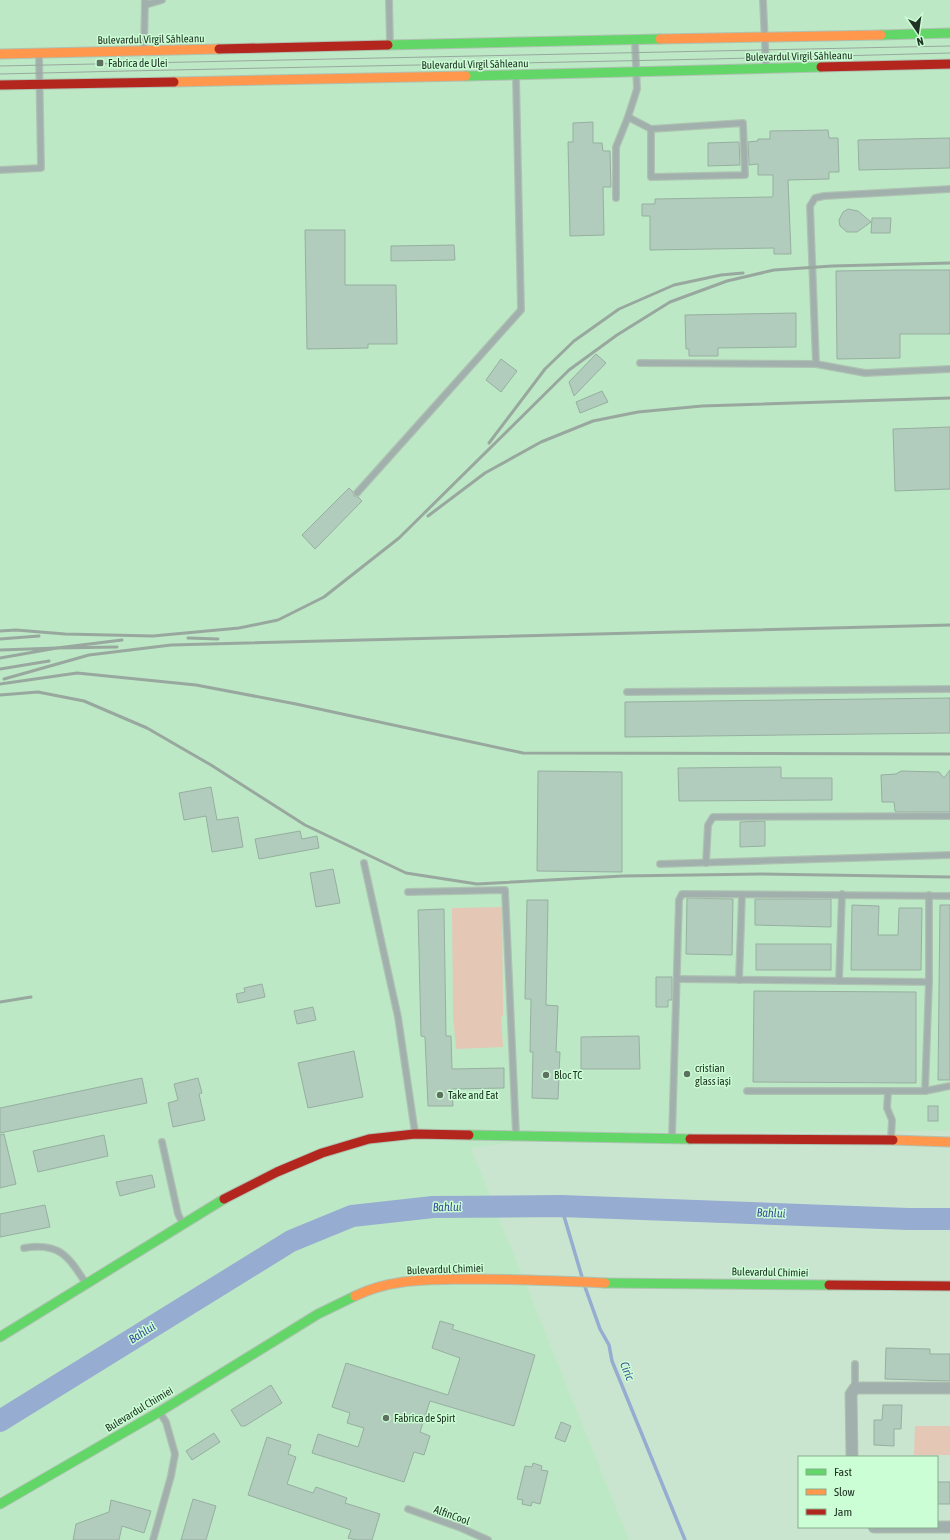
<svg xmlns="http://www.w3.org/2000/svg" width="950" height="1540" viewBox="0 0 950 1540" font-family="'Asap Condensed',sans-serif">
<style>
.built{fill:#bde8c5}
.green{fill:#e5c7b6}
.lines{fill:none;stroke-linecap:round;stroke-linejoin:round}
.stream{stroke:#96acd0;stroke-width:3.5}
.river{stroke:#96acd0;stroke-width:22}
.building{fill:#b1cbbc;stroke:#96afa0}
.lane-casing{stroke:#aec2b2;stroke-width:8}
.street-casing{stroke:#aec2b2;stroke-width:13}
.fast-casing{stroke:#aec2b2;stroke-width:11}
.slow-casing{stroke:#aec2b2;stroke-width:11}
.jam-casing{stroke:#aec2b2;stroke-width:11}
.lane{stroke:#a1afad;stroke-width:5.5}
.street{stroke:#a1afad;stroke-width:11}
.fast{stroke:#63d668;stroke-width:9}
.slow{stroke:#ff974d;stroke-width:9}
.jam{stroke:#b3261e;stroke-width:9}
.tram{stroke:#98a89f;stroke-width:1}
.rail{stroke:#98a89f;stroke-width:3}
.poi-dot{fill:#5c7160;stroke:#ccfed5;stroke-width:1.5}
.labels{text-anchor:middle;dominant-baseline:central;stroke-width:3;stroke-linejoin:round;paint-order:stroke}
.street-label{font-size:11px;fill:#203324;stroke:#ccfed5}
.poi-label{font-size:11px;fill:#203324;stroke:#ccfed5;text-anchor:start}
.water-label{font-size:12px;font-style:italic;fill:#3c509a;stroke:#ccfed5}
</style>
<rect width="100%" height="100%" fill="#cae5cf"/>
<path class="built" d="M0,0H950V1131L576,1133L471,1148L629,1540H0Z"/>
<g class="green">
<path d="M502,907L503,1016H501L503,1047L456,1049L453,1016L452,908Z"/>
<path d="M915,1426H950V1455H914Z"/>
</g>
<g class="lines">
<g class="stream">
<path d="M561,1206L582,1277"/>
<path d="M585,1287L600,1329L609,1345L612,1361L685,1540"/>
</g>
<path class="river" d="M0,1421L291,1241L352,1216L433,1207L561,1206L908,1219H950"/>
</g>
<g class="building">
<path d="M593,122V143H602L603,151H610L611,187H603L604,235L570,236L568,142H573V123Z"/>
<path d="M828,130L829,138H838L839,172H829V179L788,180L791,254H774V248L650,250V216H642V204H655V199L772,197L773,196V175H758V164L749,165L748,142L758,141V139H770V131Z"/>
<path d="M950,138V168L859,170L858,140Z"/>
<path d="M739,142L740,165L708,166V143Z"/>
<path d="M848,209L858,211L871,222L857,232H847L840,226L839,220L843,212Z"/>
<path d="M872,218H891L890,233H871Z"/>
<path d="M305,230H345V285H396L397,344H368V348L307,349Z"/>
<path d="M454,245L455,260L391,261V246Z"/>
<path d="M900,270H950V334H900V358L837,359L836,271Z"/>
<path d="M796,313V347L718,348V356H689V349H686L685,315Z"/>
<path d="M596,354L606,363L574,396L569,382Z"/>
<path d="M501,359L517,371L501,392L486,380Z"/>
<path d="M602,391L608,402L580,413L576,402Z"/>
<path d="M950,427V489L895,491L893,429Z"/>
<path d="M349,488L353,492L354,496L358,497L362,501L315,549L302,535Z"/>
<path d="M950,698V733L625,737V702Z"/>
<path d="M781,767V778H832V800L679,801L678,768Z"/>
<path d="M950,770V812H897L895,811L894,802H882L881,775L896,774L901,771L939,772L944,778Z"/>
<path d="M538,771L622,772V872L537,871Z"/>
<path d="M211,787L217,820L238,817L243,847L212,852L206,816L184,820L179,793Z"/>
<path d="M765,821V846L740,847V822Z"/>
<path d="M300,831L302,839L317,836L319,848L259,859L255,839Z"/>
<path d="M333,869L340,903L316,907L310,873Z"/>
<path d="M687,898L733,899L732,955L686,954Z"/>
<path d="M755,899H831V927L755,925Z"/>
<path d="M527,900H548L546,1005L558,1006L556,1052H560L558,1099L532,1098L533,1052H530L531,999H525Z"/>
<path d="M852,905L879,906L878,935H898L899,908H922L921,970H851Z"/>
<path d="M940,905H950V1080H938Z"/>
<path d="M444,909L446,1036H451L452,1069L504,1068V1088L452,1089L453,1106H428L425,1037L421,1036L418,910Z"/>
<rect x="756" y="944" width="75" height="26"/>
<path d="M656,977H672V1000H668V1007H656Z"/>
<path d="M262,984L265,997L238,1003L236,994L245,992L244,988Z"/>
<path d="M754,991L916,992V1083L753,1082Z"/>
<path d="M313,1007L316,1020L297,1024L294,1011Z"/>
<path d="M639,1036L640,1069H581V1037Z"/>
<path d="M354,1051L363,1097L308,1108L298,1063Z"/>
<path d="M142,1078L147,1103L0,1133V1108Z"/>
<path d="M198,1078L202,1093L199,1094L205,1120L173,1127L168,1103L178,1100L174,1084Z"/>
<rect x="928" y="1106" width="10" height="15"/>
<path d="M4,1134L16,1184L0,1188V1135Z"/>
<path d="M104,1135L108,1156L38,1172L33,1151Z"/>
<path d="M152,1175L155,1187L120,1196L116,1182Z"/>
<path d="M45,1205L50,1227L0,1237V1214Z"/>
<path d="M440,1321L454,1325L452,1329L535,1355L514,1426L430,1401L420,1432L430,1436L424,1455L414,1452L404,1482L312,1453L318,1434L358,1447L364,1428L347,1423L350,1413L332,1407L346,1363L448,1395L460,1358L432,1348Z"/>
<path d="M886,1348L930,1349V1354H950V1381L885,1379Z"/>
<path d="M271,1385L282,1403L245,1426H241L231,1410Z"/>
<path d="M883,1405H902L901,1429H894V1446L874,1445V1420H882Z"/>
<path d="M561,1422L571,1426L565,1442L555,1438Z"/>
<path d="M214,1433L220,1442L192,1460L186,1451Z"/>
<path d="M267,1437L291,1445L288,1454L296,1457L287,1484L313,1493L316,1487L347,1498L345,1503L380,1514L372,1540H356L348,1538L351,1530L248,1495Z"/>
<path d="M533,1463L542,1466L541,1470L548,1471L540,1504L532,1502L531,1506L522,1504L523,1500L517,1499L525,1466L532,1467Z"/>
<rect x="937" y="1482" width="13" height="22"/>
<path d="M193,1499L216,1506L206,1540H181Z"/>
<path d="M111,1500L151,1511L144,1533L122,1526L119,1540H73L76,1524L109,1512Z"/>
</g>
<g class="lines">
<defs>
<g id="lane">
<path d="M389,0L390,44"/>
<path d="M763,0L766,66"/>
<path d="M145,5L162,0"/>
<path d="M144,48L145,0"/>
<path d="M628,117L651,129L743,123L745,175L651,177V129"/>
<path d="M0,170L41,168L39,55"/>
<path d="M616,198V147L628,117L637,89L635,42"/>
<path d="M640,363L816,364L865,373L950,369"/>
<path d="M816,364L810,206L815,198L824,196L950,189"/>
<path d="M357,493L521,310L516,78"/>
<path d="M627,692L950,689"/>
<path d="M364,863L398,1017L415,1133"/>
<path d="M706,863L708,825L713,817L950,816"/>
<path d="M660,864L950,855"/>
<path d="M408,892L505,890L516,1134"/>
<path d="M677,979L929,982"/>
<path d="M739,980L742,895"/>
<path d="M839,981L842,894"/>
<path d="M747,1091H925L950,1086"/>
<path d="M925,1091L929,982V895"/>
<path d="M888,1092L887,1108L892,1120L891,1138"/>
<path d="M672,1137L679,900L682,894L950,896"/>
<path d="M162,1142L178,1214L183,1224"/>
<path d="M24,1248C59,1242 68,1256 85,1282"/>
<path d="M855,1364V1388"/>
<path d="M408,1509L461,1528L488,1540"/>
<path d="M153,1540L171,1476L175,1454L166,1422L160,1413"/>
</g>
<g id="street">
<path d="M852,1457L851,1394L855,1388H950"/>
<path d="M874,1527H950"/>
</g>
<g id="fast">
<path d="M881,35L950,33"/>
<path d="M388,45L660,39"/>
<path d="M466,76L821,67"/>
<path d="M469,1135L690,1139"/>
<path d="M605,1283L829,1285"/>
<path d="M0,1337L224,1199"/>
<path d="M0,1504L159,1412L318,1314L355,1296"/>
</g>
<g id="slow">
<path d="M660,39L881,35"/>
<path d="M0,54L219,49"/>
<path d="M174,82L466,76"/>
<path d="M893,1140L950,1142"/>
<path d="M355,1296C392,1278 428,1280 468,1279C513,1279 559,1281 605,1283"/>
</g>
<g id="jam">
<path d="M219,49L388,45"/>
<path d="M821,67L950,64"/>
<path d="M0,85L174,82"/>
<path d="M690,1139L893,1140"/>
<path d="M224,1199L277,1172L322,1153L369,1139L415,1134L469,1135"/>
<path d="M829,1285L950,1286"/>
</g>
</defs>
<use href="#lane" class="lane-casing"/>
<use href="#street" class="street-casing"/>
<use href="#fast" class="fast-casing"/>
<use href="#slow" class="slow-casing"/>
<use href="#jam" class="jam-casing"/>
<use href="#lane" class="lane"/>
<use href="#street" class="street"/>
<use href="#fast" class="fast"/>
<use href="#slow" class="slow"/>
<use href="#jam" class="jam"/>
<g class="tram">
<path d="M0,66L950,46"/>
<path d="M0,74C317,66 633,62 950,53"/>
</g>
<g class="rail">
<path d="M489,443L545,369L574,341L619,309L674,285L721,275L743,273"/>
<path d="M428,516L485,473L541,442L593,421L638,412L702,406L950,398"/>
<path d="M0,631L16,630L65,634L153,636L239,628L278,620L324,597L399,538L569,370L617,335L670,302L727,281L774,270L832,266L950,263"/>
<path d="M188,638L218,639"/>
<path d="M0,639L39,636"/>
<path d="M117,647L57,648L122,640"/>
<path d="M0,650L57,648L0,658"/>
<path d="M0,669L49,661"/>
<path d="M4,679L89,655L171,645L950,625"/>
<path d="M0,684L77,673L196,685L296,704L523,753L950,754"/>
<path d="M0,695L38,692L84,701L147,728L211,765L305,825L406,873L477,884L623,876L761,874L950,877"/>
<path d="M0,1002L31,997"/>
</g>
</g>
<g class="poi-dot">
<rect x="96" y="59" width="8" height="8" rx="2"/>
<circle cx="687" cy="1074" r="4"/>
<circle cx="546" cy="1075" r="4"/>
<circle cx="440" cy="1095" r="4"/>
<circle cx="386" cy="1418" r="4"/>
</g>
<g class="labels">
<g class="street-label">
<text transform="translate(151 39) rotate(-1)">Bulevardul Virgil Săhleanu</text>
<text transform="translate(799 56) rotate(-1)">Bulevardul Virgil Săhleanu</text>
<text transform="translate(475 64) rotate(-1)">Bulevardul Virgil Săhleanu</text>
<text transform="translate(445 1269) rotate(-2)">Bulevardul Chimiei</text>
<text transform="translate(770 1272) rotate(1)">Bulevardul Chimiei</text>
<text transform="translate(139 1409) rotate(-31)">Bulevardul Chimiei</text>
<text transform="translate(452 1515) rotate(20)">AlfinCool</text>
</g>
<g class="poi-label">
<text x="108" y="63">Fabrica de Ulei</text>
<text x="695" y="1068">cristian<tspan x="695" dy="13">glass iași</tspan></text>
<text x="554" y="1075">Bloc TC</text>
<text x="448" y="1095">Take and Eat</text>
<text x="394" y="1418">Fabrica de Spirt</text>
</g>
<g class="water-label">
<text transform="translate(447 1207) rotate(-1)">Bahlui</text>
<text transform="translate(771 1213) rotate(2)">Bahlui</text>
<text transform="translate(142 1333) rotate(-32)">Bahlui</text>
<text transform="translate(627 1371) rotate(68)">Ciric</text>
</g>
</g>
<rect x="798" y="1456" width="140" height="72" fill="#ccfed5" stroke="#87ad8e"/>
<rect x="806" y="1469" width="20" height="6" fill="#63d668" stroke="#87ad8e"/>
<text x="834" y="1476" font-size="12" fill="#203324">Fast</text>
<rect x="806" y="1489" width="20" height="6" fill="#ff974d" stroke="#87ad8e"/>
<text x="834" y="1496" font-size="12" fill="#203324">Slow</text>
<rect x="806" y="1509" width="20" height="6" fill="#b3261e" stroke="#87ad8e"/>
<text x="834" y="1516" font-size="12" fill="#203324">Jam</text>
<g transform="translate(918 32) rotate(167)" stroke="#ccfed5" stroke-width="3" paint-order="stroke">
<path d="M0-3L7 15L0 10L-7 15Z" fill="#203324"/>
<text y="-6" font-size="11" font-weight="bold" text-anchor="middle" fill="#203324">N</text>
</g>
</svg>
